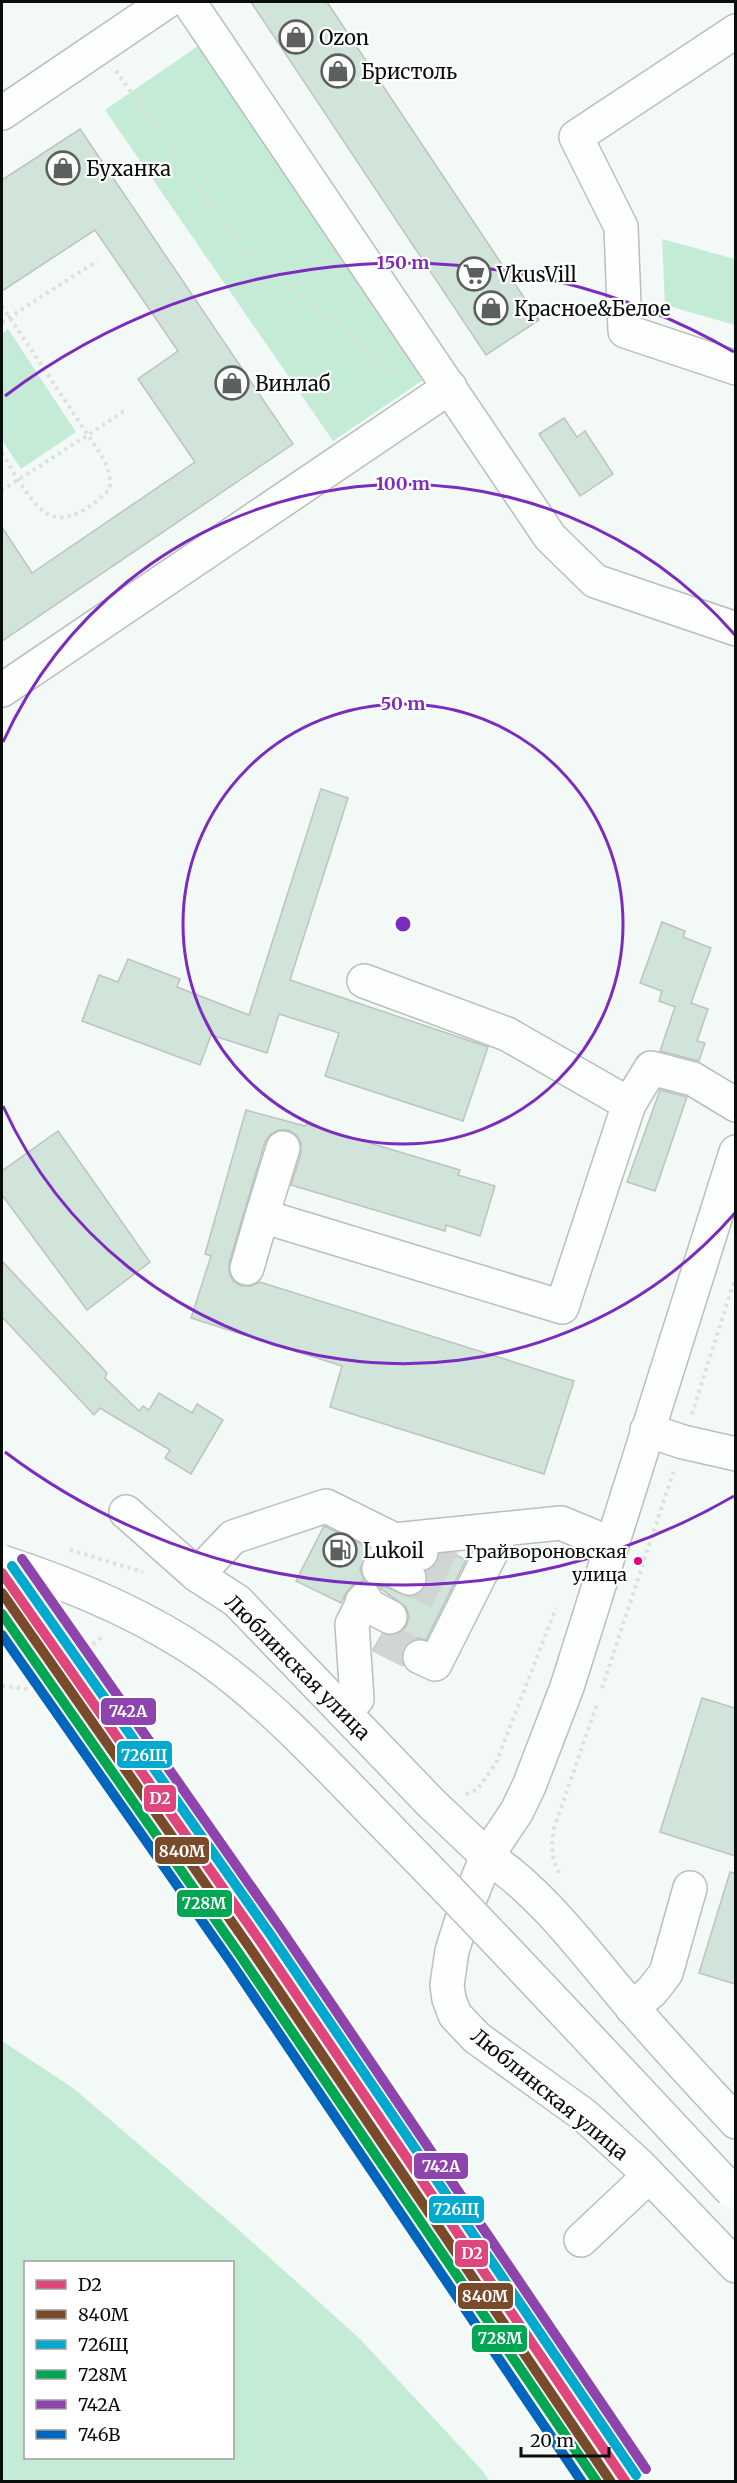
<svg xmlns="http://www.w3.org/2000/svg" width="737" height="2483" viewBox="0 0 737 2483" font-family="Merriweather,serif">
<style>
.green{fill:#c4ebd6;fill-rule:evenodd}
.building{fill:#d0e4da;stroke:#bec2c0;stroke-width:1.5}
.lines{fill:none;stroke-linecap:round;stroke-linejoin:round}
.minor-tunnel{stroke:#d0d6d3;stroke-width:33;stroke-dasharray:33 16;stroke-linecap:butt}
.minor-casing{stroke:#babfbc;stroke-width:36}
.major-casing{stroke:#babfbc;stroke-width:36}
.path{stroke:#dee0de;stroke-width:4;stroke-dasharray:3 4.5;stroke-linecap:butt}
.minor{stroke:#fdfefe;stroke-width:33}
.major{stroke:#fdfefe;stroke-width:33}
.major-bridge-casing{stroke:#babfbc;stroke-width:36;stroke-linecap:butt}
.major-bridge{stroke:#fdfefe;stroke-width:33}
.rail-1-casing{stroke:#fff;stroke-width:15}
.rail-2-casing{stroke:#fff;stroke-width:15}
.rail-3-casing{stroke:#fff;stroke-width:15}
.rail-4-casing{stroke:#fff;stroke-width:15}
.rail-5-casing{stroke:#fff;stroke-width:15}
.rail-6-casing{stroke:#fff;stroke-width:15}
.rail-1{stroke:#df477c;stroke-width:10}
.rail-2{stroke:#7a4b2a;stroke-width:10}
.rail-3{stroke:#00a9ce;stroke-width:10}
.rail-4{stroke:#00a651;stroke-width:10}
.rail-5{stroke:#8e44ad;stroke-width:10}
.rail-6{stroke:#0065bd;stroke-width:10}
.ring{fill:none;stroke:#7b2cbf;stroke-width:3}
.bus-dot{fill:#e5007d;stroke:#fff;stroke-width:2}
.labels{text-anchor:middle;dominant-baseline:central;stroke-width:4.5;stroke-linejoin:round;paint-order:stroke}
.bus-label{font-size:18px;fill:#090d0b;stroke:#fff;text-anchor:end}
.poi-label{font-size:20px;fill:#090d0b;stroke:#fff;text-anchor:start}
.street-label{font-size:20px;fill:#090d0b;stroke:#fff}
.centre{fill:#7b2cbf;stroke:#fff;stroke-width:3}
.ring-label{font-size:18px;text-anchor:middle;font-weight:bold;fill:#7b2cbf;stroke:#fff;stroke-width:4.5;stroke-linejoin:round;paint-order:stroke}
.line-badge{stroke:#fff;stroke-width:2}
.badge-label{font-size:16px;text-anchor:middle;font-weight:bold;fill:#fff}
</style>
<rect width="100%" height="100%" fill="#f3f9f6"/>
<g class="green">
<path d="M201,44L429,376L333,441L105,110Z"/>
<path d="M662,239L735,259V325L665,305Z"/>
<path d="M8,329L76,432L21,469L2,440V334Z"/>
<path d="M2,2041L73,2088L232,2224L359,2338L480,2468L490,2481H2ZM232,2262V2458H26V2262Z"/>
</g>
<g class="building">
<path d="M251,2H327L539,320L486,355Z"/>
<path d="M80,129L293,444L2,641V527L32,573L195,462L138,379L178,351L95,230L2,291V180Z"/>
<path d="M564,418L577,437L585,431L613,474L580,496L539,434Z"/>
<path d="M321,789L348,798L290,980L488,1047L463,1121L325,1076L339,1033L279,1014L267,1053L211,1035L200,1065L82,1021L99,975L118,982L128,959L180,979L177,987L249,1015Z"/>
<path d="M662,922L685,931L683,937L711,948L691,1003L708,1009L697,1041L705,1043L699,1061L660,1051L675,1007L659,1001L662,991L640,983Z"/>
<path d="M660,1090L687,1097L655,1191L627,1182Z"/>
<path d="M246,1110L305,1126L306,1124L460,1170L458,1175L495,1186L480,1236L446,1225L445,1231L291,1185L301,1154V1143L297,1136L289,1130H278L270,1135L265,1142L229,1263V1272L233,1281L241,1286H251L260,1282L574,1381L544,1474L330,1407L342,1366L191,1318L211,1256L205,1254Z"/>
<path d="M58,1131L150,1262L87,1310L2,1195V1171Z"/>
<path d="M2,1261L107,1373L105,1378L139,1411L143,1406L149,1410L159,1393L192,1413L197,1404L223,1420L191,1474L165,1458L170,1450L100,1408L94,1415L2,1317Z"/>
<path d="M324,1526L369,1548L360,1569L364,1580L354,1584L346,1593L341,1603L296,1581Z"/>
<path d="M452,1553L466,1560L426,1640L418,1638L409,1642L403,1650L401,1658L403,1665L373,1650L382,1634L391,1636L399,1633L406,1626L409,1617L406,1607L380,1588L384,1586L410,1597L419,1594L426,1586L428,1577L426,1571L432,1568L437,1562L439,1554Z"/>
<path d="M702,1698L735,1708V1856L660,1832Z"/>
<path d="M730,1872L735,1873V1984L699,1973Z"/>
</g>
<g class="lines">
<g class="minor-tunnel">
<path d="M421,1553L461,1573"/>
<path d="M409,1578L449,1598"/>
<path d="M380,1637L420,1657"/>
</g>
<defs>
<g id="minor">
<path d="M189,2L550,537L595,581L736,629"/>
<path d="M736,31L576,137L621,227L625,331L736,368"/>
<path d="M2,113L166,2"/>
<path d="M2,690L450,387"/>
<path d="M364,981L507,1034L629,1104"/>
<path d="M283,1148L262,1216L562,1307L629,1104L651,1068L693,1079L736,1105"/>
<path d="M247,1268L262,1216"/>
<path d="M647,1430L683,1442L736,1454"/>
<path d="M126,1512L197,1575L237,1601L432,1804L487,1856"/>
<path d="M381,1564L409,1578"/>
<path d="M379,1569L394,1540L561,1523L612,1544"/>
<path d="M197,1575L233,1537L326,1506L421,1553"/>
<path d="M362,1602L390,1617"/>
<path d="M420,1657L435,1664L503,1529"/>
<path d="M344,1711L357,1699L352,1624L365,1599"/>
<path d="M632,2008L652,1991L666,1973L690,1888"/>
<path d="M581,2240L649,2176"/>
</g>
<g id="major">
<path d="M736,1152L567,1687L529,1786L517,1811L487,1856L463,1916L452,1951L447,1985L449,1999L455,2015L477,2038L584,2115L639,2165L736,2266"/>
<path d="M487,1856C546,1896 586,1954 632,2007C665,2046 701,2084 736,2122"/>
</g>
</defs>
<use href="#minor" class="minor-casing"/>
<use href="#major" class="major-casing"/>
<g class="path">
<path d="M116,71L244,252L405,380"/>
<path d="M2,306L88,435L2,490"/>
<path d="M2,322L97,261"/>
<path d="M2,453C13,471 27,497 42,510C64,530 96,504 110,488C111,465 100,454 88,435L126,410"/>
<path d="M692,1414L736,1275"/>
<path d="M70,1550L143,1572"/>
<path d="M2,1624L42,1681"/>
<path d="M2,1686L28,1689L66,1666L103,1636"/>
<path d="M602,1688L674,1470"/>
<path d="M466,1794L477,1790L496,1763L556,1608"/>
<path d="M559,1873C551,1857 551,1845 554,1828L597,1704"/>
</g>
<use href="#minor" class="minor"/>
<use href="#major" class="major"/>
<defs>
<path id="major-bridge" d="M2,1562C73,1585 143,1614 205,1657C276,1707 334,1773 395,1835C509,1951 620,2072 732,2191"/>
</defs>
<use href="#major-bridge" class="major-bridge-casing"/>
<use href="#major-bridge" class="major-bridge"/>
<defs>
<path id="rail-1" d="M2,1573L260,1941L626,2482"/>
<path id="rail-2" d="M2,1593L250,1948L611,2482"/>
<path id="rail-3" d="M12,1566L270,1934L636,2475"/>
<path id="rail-4" d="M2,1614L240,1955L597,2482"/>
<path id="rail-5" d="M22,1559L280,1928L646,2469"/>
<path id="rail-6" d="M2,1635L230,1961L582,2482"/>
</defs>
<use href="#rail-1" class="rail-1-casing"/>
<use href="#rail-2" class="rail-2-casing"/>
<use href="#rail-3" class="rail-3-casing"/>
<use href="#rail-4" class="rail-4-casing"/>
<use href="#rail-5" class="rail-5-casing"/>
<use href="#rail-6" class="rail-6-casing"/>
<use href="#rail-1" class="rail-1"/>
<use href="#rail-2" class="rail-2"/>
<use href="#rail-3" class="rail-3"/>
<use href="#rail-4" class="rail-4"/>
<use href="#rail-5" class="rail-5"/>
<use href="#rail-6" class="rail-6"/>
</g>
<g class="ring">
<circle cx="403" cy="924" r="220"/>
<path d="M735 1213A440 440 0 0 1 3 1106M3 742A440 440 0 0 1 735 635"/>
<path d="M734 1496A661 661 0 0 1 5 1452M5 396A661 661 0 0 1 734 352"/>
</g>
<defs>
<symbol id="shop-ring" viewBox="-11 -11 22 22"><circle r="9.5" fill="#fff" stroke="#5b605d" stroke-width="1.5"/><path d="M-5-2.5h2.3a2.7 3.5 0 0 1 5.4 0H5L5.5 6h-11ZM-1.5-2.5h3a1.5 2.3 0 0 0-3 0Z" fill="#5b605d"/></symbol>
<symbol id="supermarket-ring" viewBox="-11 -11 22 22"><circle r="9.5" fill="#fff" stroke="#5b605d" stroke-width="1.5"/><path d="M-6-5.5h2.5l.6 2H6L4.5 2H-2.5L-4.4-4H-6ZM-1.5 3.2a1.3 1.3 0 1 0 .1 0ZM3 3.2a1.3 1.3 0 1 0 .1 0Z" fill="#5b605d"/></symbol>
<symbol id="fuel-ring" viewBox="-11 -11 22 22"><circle r="9.5" fill="#fff" stroke="#5b605d" stroke-width="1.5"/><path d="M-5.5-6h7V0h2V4h1.3V-2.5L3-4.5l.8-.8L6-3V5H2.5V1h-1V6h-7ZM-4.2-4.7v3.2H.2V-4.7Z" fill="#5b605d"/></symbol>
</defs>
<g fill-rule="evenodd">
<use href="#shop-ring" x="277" y="18" width="38" height="38"/>
<use href="#shop-ring" x="319" y="52" width="38" height="38"/>
<use href="#shop-ring" x="44" y="149" width="38" height="38"/>
<use href="#supermarket-ring" x="455" y="255" width="38" height="38"/>
<use href="#shop-ring" x="472" y="289" width="38" height="38"/>
<use href="#shop-ring" x="213" y="364" width="38" height="38"/>
<use href="#fuel-ring" x="321" y="1531" width="38" height="38"/>
</g>
<circle class="bus-dot" cx="638" cy="1561" r="5"/>
<g class="labels">
<g class="bus-label">
<text x="627" y="1551">Грайвороновская<tspan x="627" dy="23">улица</tspan></text>
</g>
<g class="poi-label">
<text x="319" y="37">Ozon</text>
<text x="361" y="71">Бристоль</text>
<text x="86" y="168">Буханка</text>
<text x="497" y="274">VkusVill</text>
<text x="514" y="308">Красное&amp;Белое</text>
<text x="255" y="383">Винлаб</text>
<text x="363" y="1550">Lukoil</text>
</g>
<g class="street-label">
<text transform="translate(298 1667) rotate(45)">Люблинская улица</text>
<text transform="translate(550 2094) rotate(39)">Люблинская улица</text>
</g>
</g>
<circle cx="403" cy="924" r="9" class="centre"/>
<g class="ring-label">
<text x="403" y="269">150 m</text>
<text x="403" y="490">100 m</text>
<text x="403" y="710">50 m</text>
</g>
<g class="line-badge">
<rect x="100" y="1697" width="57" height="29" rx="6" fill="#8e44ad"/>
<rect x="116" y="1740" width="57" height="29" rx="6" fill="#00a9ce"/>
<rect x="143" y="1784" width="34" height="29" rx="6" fill="#df477c"/>
<rect x="154" y="1836" width="56" height="29" rx="6" fill="#7a4b2a"/>
<rect x="176" y="1889" width="57" height="29" rx="6" fill="#00a651"/>
<rect x="413" y="2152" width="56" height="28" rx="6" fill="#8e44ad"/>
<rect x="428" y="2195" width="57" height="29" rx="6" fill="#00a9ce"/>
<rect x="454" y="2239" width="35" height="29" rx="6" fill="#df477c"/>
<rect x="457" y="2282" width="57" height="28" rx="6" fill="#7a4b2a"/>
<rect x="471" y="2324" width="57" height="29" rx="6" fill="#00a651"/>
</g>
<g class="badge-label">
<text x="128" y="1717">742А</text>
<text x="144" y="1761">726Щ</text>
<text x="160" y="1804">D2</text>
<text x="182" y="1857">840М</text>
<text x="204" y="1909">728М</text>
<text x="441" y="2172">742А</text>
<text x="456" y="2215">726Щ</text>
<text x="472" y="2259">D2</text>
<text x="485" y="2302">840М</text>
<text x="500" y="2344">728М</text>
</g>
<rect width="737" height="2483" fill="none" stroke="#090d0b" stroke-width="6"/>
<rect x="24" y="2261" width="210" height="198" fill="#ffffff" stroke="#9d9e9d" stroke-width="1.5"/>
<rect x="36" y="2280" width="30" height="9" fill="#df477c" stroke="#9d9e9d" stroke-width="1.5"/>
<text x="78" y="2291" font-size="18" fill="#090d0b">D2</text>
<rect x="36" y="2310" width="30" height="9" fill="#7a4b2a" stroke="#9d9e9d" stroke-width="1.5"/>
<text x="78" y="2321" font-size="18" fill="#090d0b">840М</text>
<rect x="36" y="2340" width="30" height="9" fill="#00a9ce" stroke="#9d9e9d" stroke-width="1.5"/>
<text x="78" y="2351" font-size="18" fill="#090d0b">726Щ</text>
<rect x="36" y="2370" width="30" height="9" fill="#00a651" stroke="#9d9e9d" stroke-width="1.5"/>
<text x="78" y="2381" font-size="18" fill="#090d0b">728М</text>
<rect x="36" y="2400" width="30" height="9" fill="#8e44ad" stroke="#9d9e9d" stroke-width="1.5"/>
<text x="78" y="2411" font-size="18" fill="#090d0b">742А</text>
<rect x="36" y="2430" width="30" height="9" fill="#0065bd" stroke="#9d9e9d" stroke-width="1.5"/>
<text x="78" y="2441" font-size="18" fill="#090d0b">746В</text>
<path d="M521 2447v9h88v-9" fill="none" stroke="#090d0b" stroke-width="3"/>
<text x="530" y="2447" font-size="18" fill="#090d0b" stroke="#ffffff" stroke-width="4.5" paint-order="stroke">20 m</text>
</svg>
